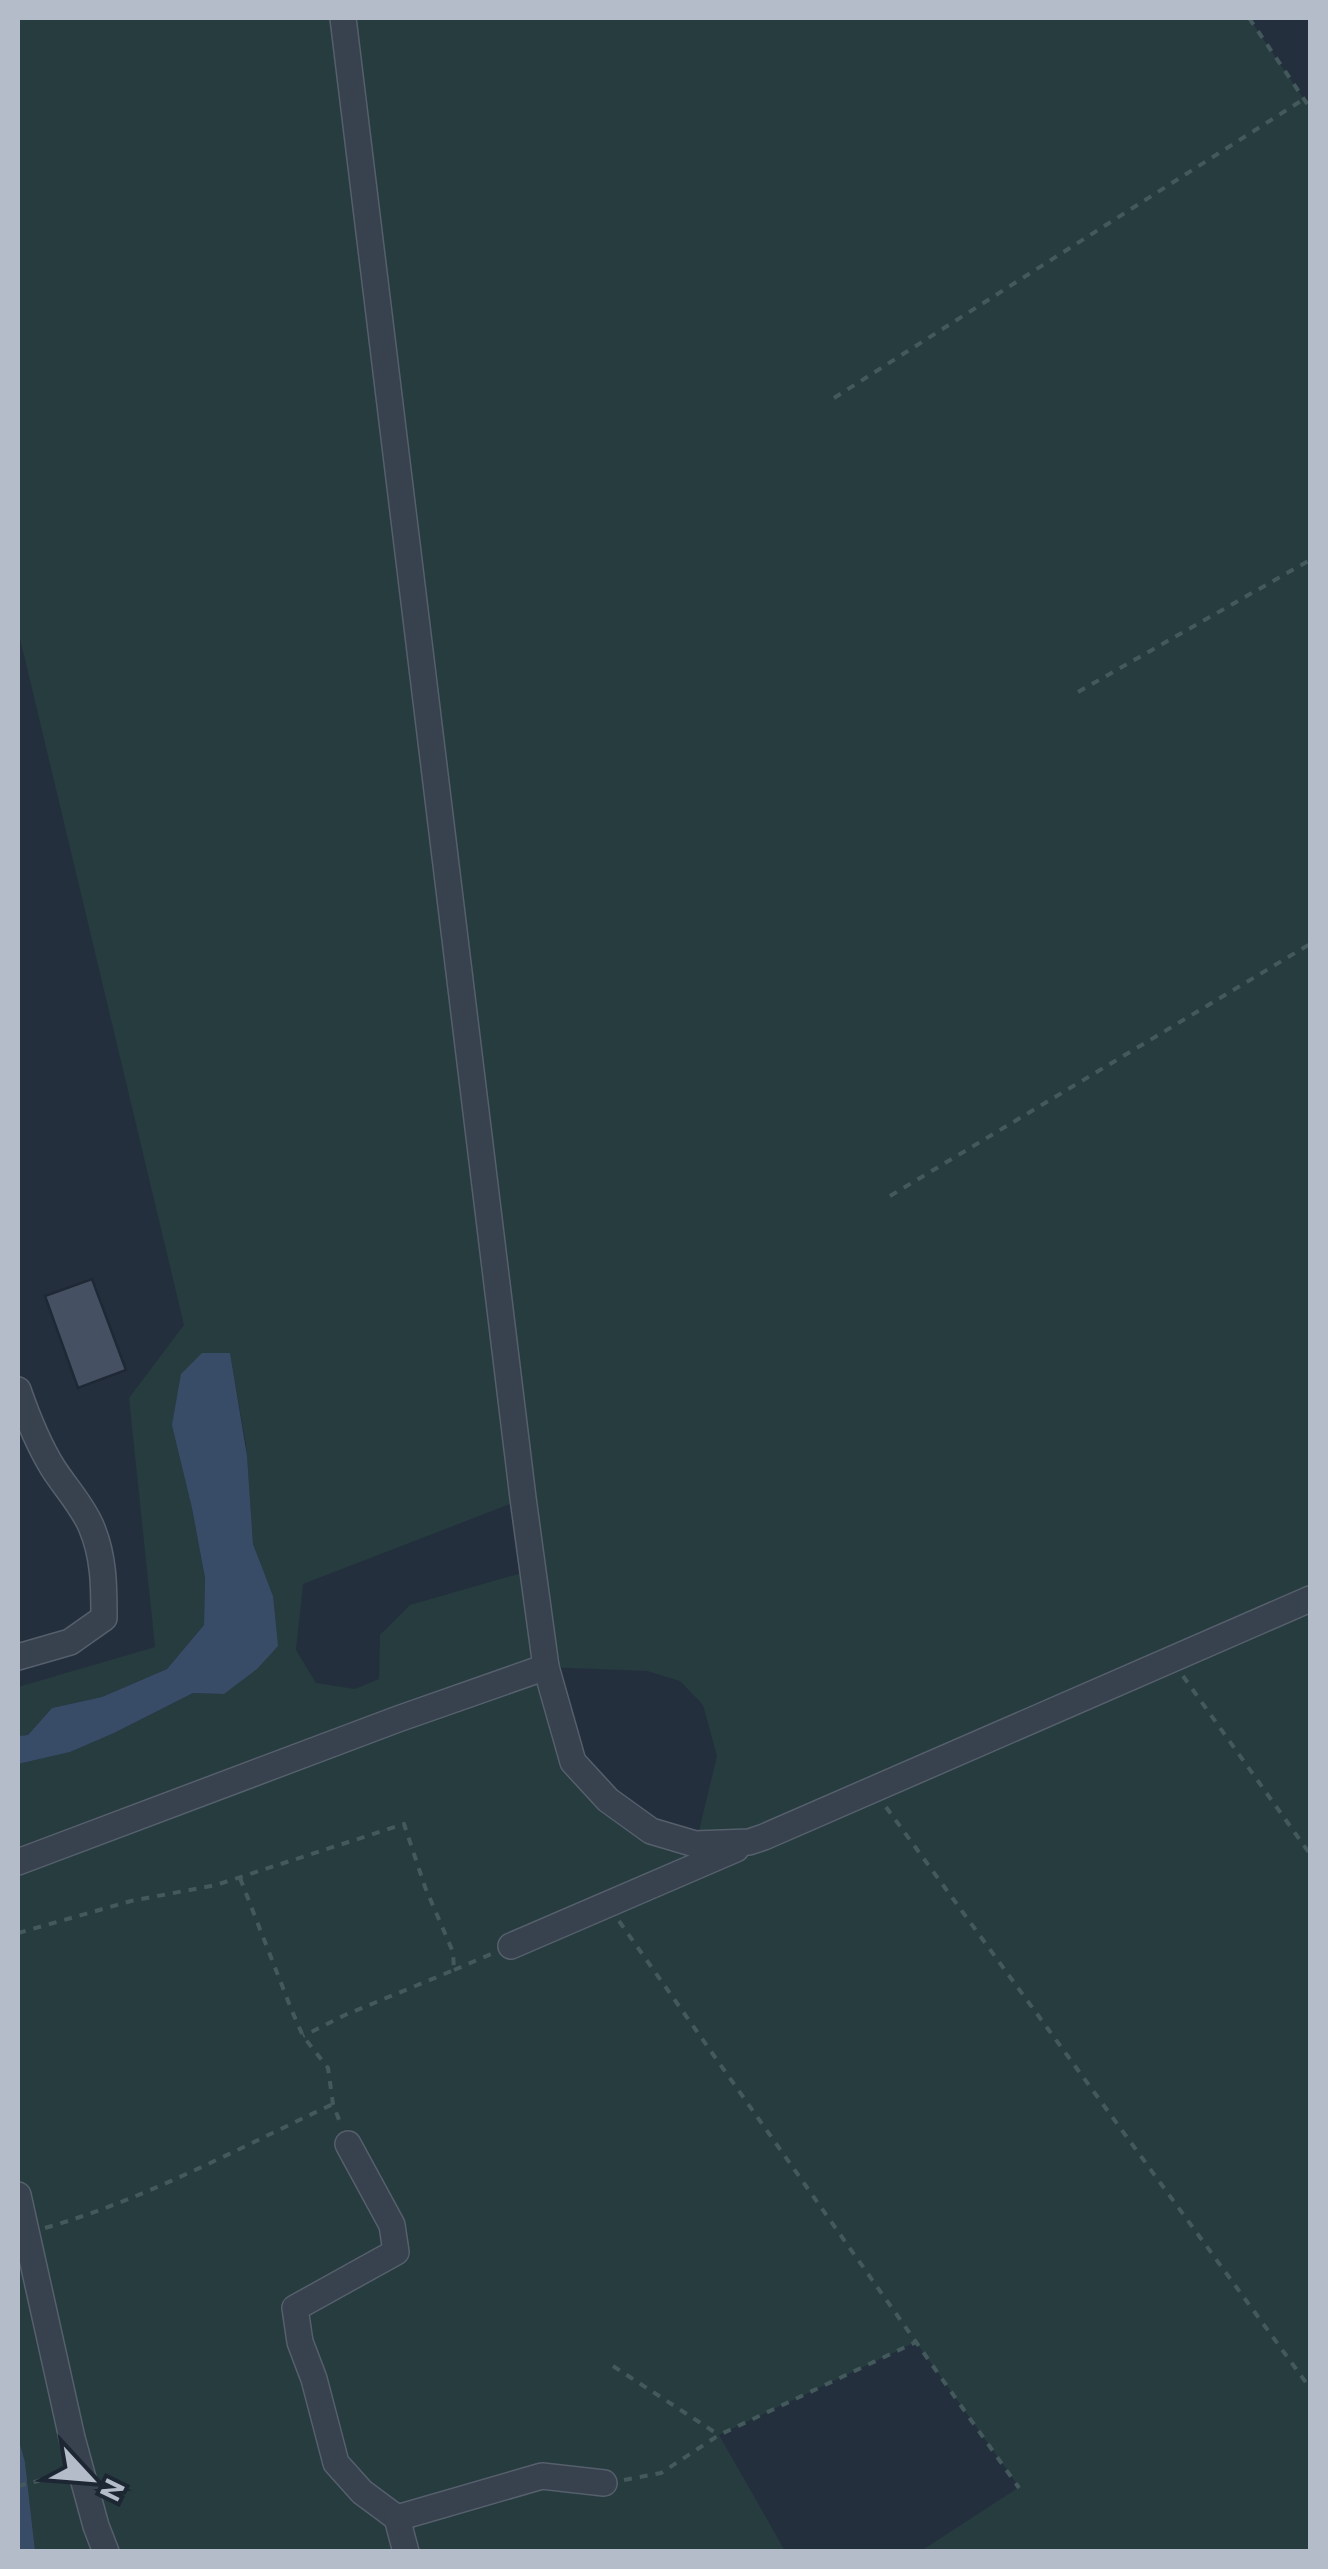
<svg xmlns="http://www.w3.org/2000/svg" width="1328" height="2569" viewBox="0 0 1328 2569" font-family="Roboto,sans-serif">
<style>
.green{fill:#263c3f;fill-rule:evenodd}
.water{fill:#394c67}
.building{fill:#455162;stroke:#1f2835;stroke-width:2.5}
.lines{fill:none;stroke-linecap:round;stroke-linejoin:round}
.minor-casing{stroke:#565f6c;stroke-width:28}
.path{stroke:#44595c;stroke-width:4;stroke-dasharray:8 8;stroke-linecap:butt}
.minor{stroke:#38414e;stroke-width:25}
</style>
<rect width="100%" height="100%" fill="#242f3e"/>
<path class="green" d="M18,18H1249L1310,108V2551H921L1019,2487L916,2342L719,2435L785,2551H35L25,2462L18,2437V1764L70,1752L114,1733L193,1693L224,1694L273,1596L253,1544L246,1445L230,1354L203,1353L192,1508L205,1578L204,1625L167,1669L102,1697L52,1708L28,1735L18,1736V1687L155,1647L129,1398L184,1325L18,630ZM523,1499L532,1570L410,1605L380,1635L379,1679L355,1689L316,1683L296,1650L303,1584ZM547,1667L647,1671L680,1681L703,1705L717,1756L696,1843L608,1800L573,1762Z"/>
<g class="water">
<path d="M202,1353H230L247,1456L253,1544L273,1596L278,1646L257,1669L224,1694L193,1693L114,1733L70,1752L18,1764V1736L28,1735L52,1708L102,1697L167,1669L204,1625L205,1578L192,1508L172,1425L181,1374Z"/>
<path d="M18,2437L25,2462L35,2551H18Z"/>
</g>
<path class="building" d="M92,1279L126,1370L78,1388L45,1296Z"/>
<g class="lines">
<defs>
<g id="minor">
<path d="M18,1390C27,1416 38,1444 53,1468C65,1487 82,1505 91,1526C104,1556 104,1586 104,1618L70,1642L18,1657"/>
<path d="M546,1667L573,1762L608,1800L651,1831L695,1844L749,1842L764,1837L1310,1599"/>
<path d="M18,1862L398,1719L546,1667L523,1498L343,18"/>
<path d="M511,1946L736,1849"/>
<path d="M348,2144L392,2225L396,2252L295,2308L300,2342L314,2379L336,2463L362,2492L397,2518L406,2552"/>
<path d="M18,2195L72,2438L96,2526L106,2552"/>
<path d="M397,2518L542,2476L604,2483"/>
</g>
</defs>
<use href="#minor" class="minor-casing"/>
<g class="path">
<path d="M1249,18L1310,108"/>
<path d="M834,398L1304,99"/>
<path d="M1078,692L1310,560"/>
<path d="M890,1196L1310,944"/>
<path d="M1183,1676L1310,1854"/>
<path d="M886,1807L1310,2388"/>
<path d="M240,1878L292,2011L303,2036L328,2068L333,2104L341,2125"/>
<path d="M619,1921L1019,2488"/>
<path d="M18,1933L131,1901L216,1885L404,1824L425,1887L453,1952L454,1970L345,2015L303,2036"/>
<path d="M454,1970L491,1954"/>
<path d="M45,2228C146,2199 239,2148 333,2104"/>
<path d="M613,2366L719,2435"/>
<path d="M624,2480L661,2473L719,2435L916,2342"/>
<path d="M18,2486L38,2481L60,2471"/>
</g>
<use href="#minor" class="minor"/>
</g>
<rect width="1328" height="2569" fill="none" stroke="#b4bcc9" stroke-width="40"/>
<g transform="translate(90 2479) rotate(116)" stroke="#1d2633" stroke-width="8" paint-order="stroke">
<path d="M0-8L18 38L0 25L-18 38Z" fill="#b4bcc9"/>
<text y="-15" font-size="28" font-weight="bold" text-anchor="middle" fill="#b4bcc9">N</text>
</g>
</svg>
